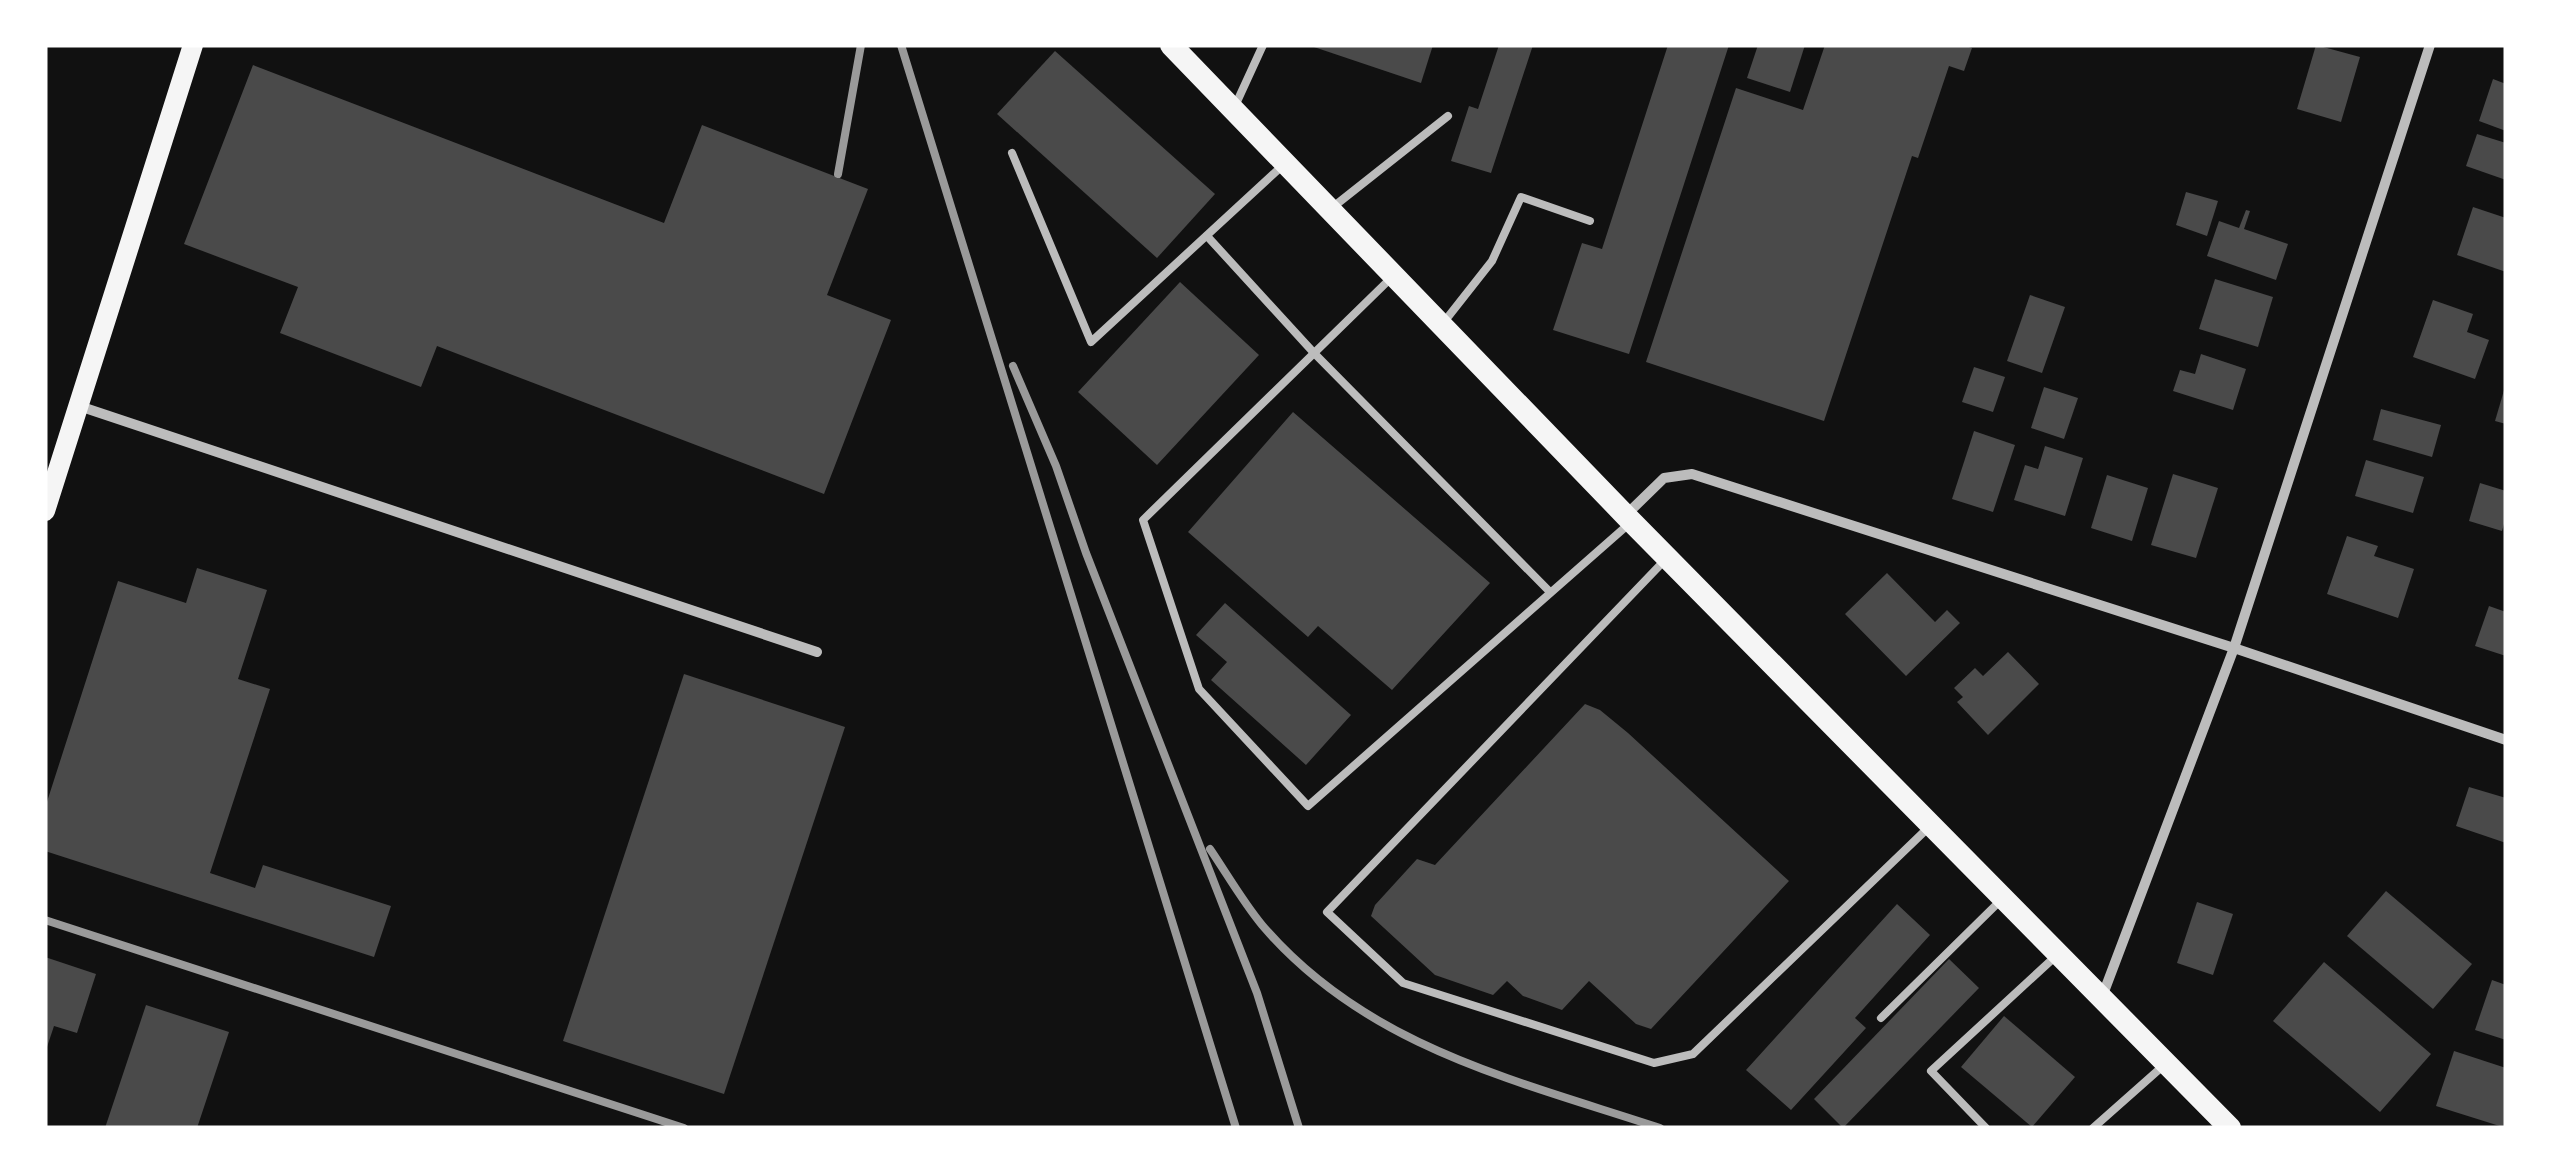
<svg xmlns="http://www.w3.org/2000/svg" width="2551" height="1173" viewBox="0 0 2551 1173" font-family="Montserrat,sans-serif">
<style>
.building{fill:#4a4a4a}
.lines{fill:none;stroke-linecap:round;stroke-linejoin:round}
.service{stroke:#bcbcbc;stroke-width:8}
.minor{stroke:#bcbcbc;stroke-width:10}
.secondary{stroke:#f5f5f5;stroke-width:20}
.primary{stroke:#f5f5f5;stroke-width:22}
.rail{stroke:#9a9a9a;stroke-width:8}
</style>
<rect width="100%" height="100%" fill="#111"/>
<g class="building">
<path d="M1308,45H1433L1421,83Z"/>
<path d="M1499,45H1533L1491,173L1451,161L1469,106L1478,109Z"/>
<path d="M1668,45H1729L1629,354L1553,330L1582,243L1602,249Z"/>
<path d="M1758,45H1805L1790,92L1747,78Z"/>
<path d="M1825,45H1963L1972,48L1964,71L1949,66L1918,158L1912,156L1824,421L1646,362L1736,88L1803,110Z"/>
<path d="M2316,45L2360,57L2341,122L2297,109Z"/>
<path d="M1055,51L1215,194L1157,258L997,114Z"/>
<path d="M253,65L664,223L702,125L868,189L827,295L891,320L824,494L437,346L421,387L280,333L298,287L184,244Z"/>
<path d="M2493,79L2506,84V131L2479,121Z"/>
<path d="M2477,134L2506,143V180L2466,166Z"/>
<path d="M2186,192L2218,201L2207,236L2176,225Z"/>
<path d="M2473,207L2506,218V272L2457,255Z"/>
<path d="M2246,210L2250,211L2244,229L2288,244L2276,280L2207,256L2219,221L2239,228Z"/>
<path d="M2215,279L2273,297L2258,347L2199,329Z"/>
<path d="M1180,282L1259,355L1157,465L1078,392Z"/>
<path d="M2030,295L2065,307L2042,373L2007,361Z"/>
<path d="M2433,300L2473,314L2467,332L2489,340L2475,379L2413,357Z"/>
<path d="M2201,354L2246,369L2233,410L2173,391L2180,370L2195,374Z"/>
<path d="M1974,367L2005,377L1993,412L1962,402Z"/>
<path d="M2044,387L2078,398L2064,439L2031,428Z"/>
<path d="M2505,387H2506V424L2495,421Z"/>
<path d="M2381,409L2441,425L2432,457L2373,440Z"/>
<path d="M1293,412L1490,583L1392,690L1318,626L1308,637L1188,532Z"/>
<path d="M1974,431L2015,445L1993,512L1952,499Z"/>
<path d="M2045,446L2083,458L2065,516L2014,500L2025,465L2038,469Z"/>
<path d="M2366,460L2424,477L2413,513L2355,496Z"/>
<path d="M2173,474L2218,488L2196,558L2151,545Z"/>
<path d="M2107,475L2148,488L2132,541L2091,528Z"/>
<path d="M2480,483L2506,491V517L2502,531L2469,521Z"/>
<path d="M2347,536L2378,546L2374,556L2414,569L2398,618L2327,594Z"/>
<path d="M197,568L267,590L238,679L270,689L210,873L255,888L263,865L391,906L374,957L45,851V808L118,581L186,603Z"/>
<path d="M1887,573L1935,622L1947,610L1960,623L1906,676L1845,614Z"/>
<path d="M1225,603L1351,715L1306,765L1211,680L1227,662L1196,635Z"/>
<path d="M2489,606L2506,612V656L2475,646Z"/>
<path d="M2008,652L2039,684L1988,735L1957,702L1963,697L1954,688L1975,668L1983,676Z"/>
<path d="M684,674L845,727L724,1094L563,1041Z"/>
<path d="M1585,704L1600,710L1628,733L1789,881L1651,1029L1636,1024L1589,981L1562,1010L1523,996L1507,981L1493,995L1435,975L1371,916L1375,905L1417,859L1435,865Z"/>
<path d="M2469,787L2506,798V843L2456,826Z"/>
<path d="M2386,891L2472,964L2433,1009L2347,936Z"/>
<path d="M2197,902L2233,914L2213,975L2177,963Z"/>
<path d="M1897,904L1930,935L1855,1018L1866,1028L1791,1110L1746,1070Z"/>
<path d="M45,957L96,974L77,1033L54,1026L46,1050Z"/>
<path d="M1949,959L1979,988L1843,1128L1814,1099Z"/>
<path d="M2324,962L2431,1054L2380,1112L2273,1021Z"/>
<path d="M2492,980L2506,985V1040L2475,1030Z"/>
<path d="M146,1005L229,1032L197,1128H105Z"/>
<path d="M2004,1016L2075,1077L2032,1127L1961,1067Z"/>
<path d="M2454,1051L2506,1068V1128L2436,1106Z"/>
</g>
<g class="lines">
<g class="service">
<path d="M1235,106L1263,45"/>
<path d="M1012,153L1091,342L1281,167"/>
<path d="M1333,207L1448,116"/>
<path d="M1207,236L1314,353L1550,592"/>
<path d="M1390,279L1143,520L1199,689L1308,806L1630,523"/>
<path d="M1444,322L1492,261L1521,197L1590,221"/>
<path d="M1664,561L1327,912L1403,983L1654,1063L1693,1054L1929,827"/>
<path d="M1881,1018L2000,901"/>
<path d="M1986,1128L1931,1071L2057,955"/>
<path d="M2093,1128L2163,1066"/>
</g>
<g class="minor">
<path d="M79,406L817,652"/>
<path d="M1626,515L1664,478L1692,474L2234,648L2506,740"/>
<path d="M2102,997L2234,648L2430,45"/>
</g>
<path class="secondary" d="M45,511L193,45"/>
<path class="primary" d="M1171,45L1626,516L2230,1128"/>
<g class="rail">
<path d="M901,45L1236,1128"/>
<path d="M838,174L861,45"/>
<path d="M1013,366L1056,466L1086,553L1257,993L1299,1128"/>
<path d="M1210,849C1227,874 1243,902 1262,925C1366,1047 1515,1080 1660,1128"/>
<path d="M45,920L684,1128"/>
</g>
</g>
<rect width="2551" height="1173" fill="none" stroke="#ffffff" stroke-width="95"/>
</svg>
